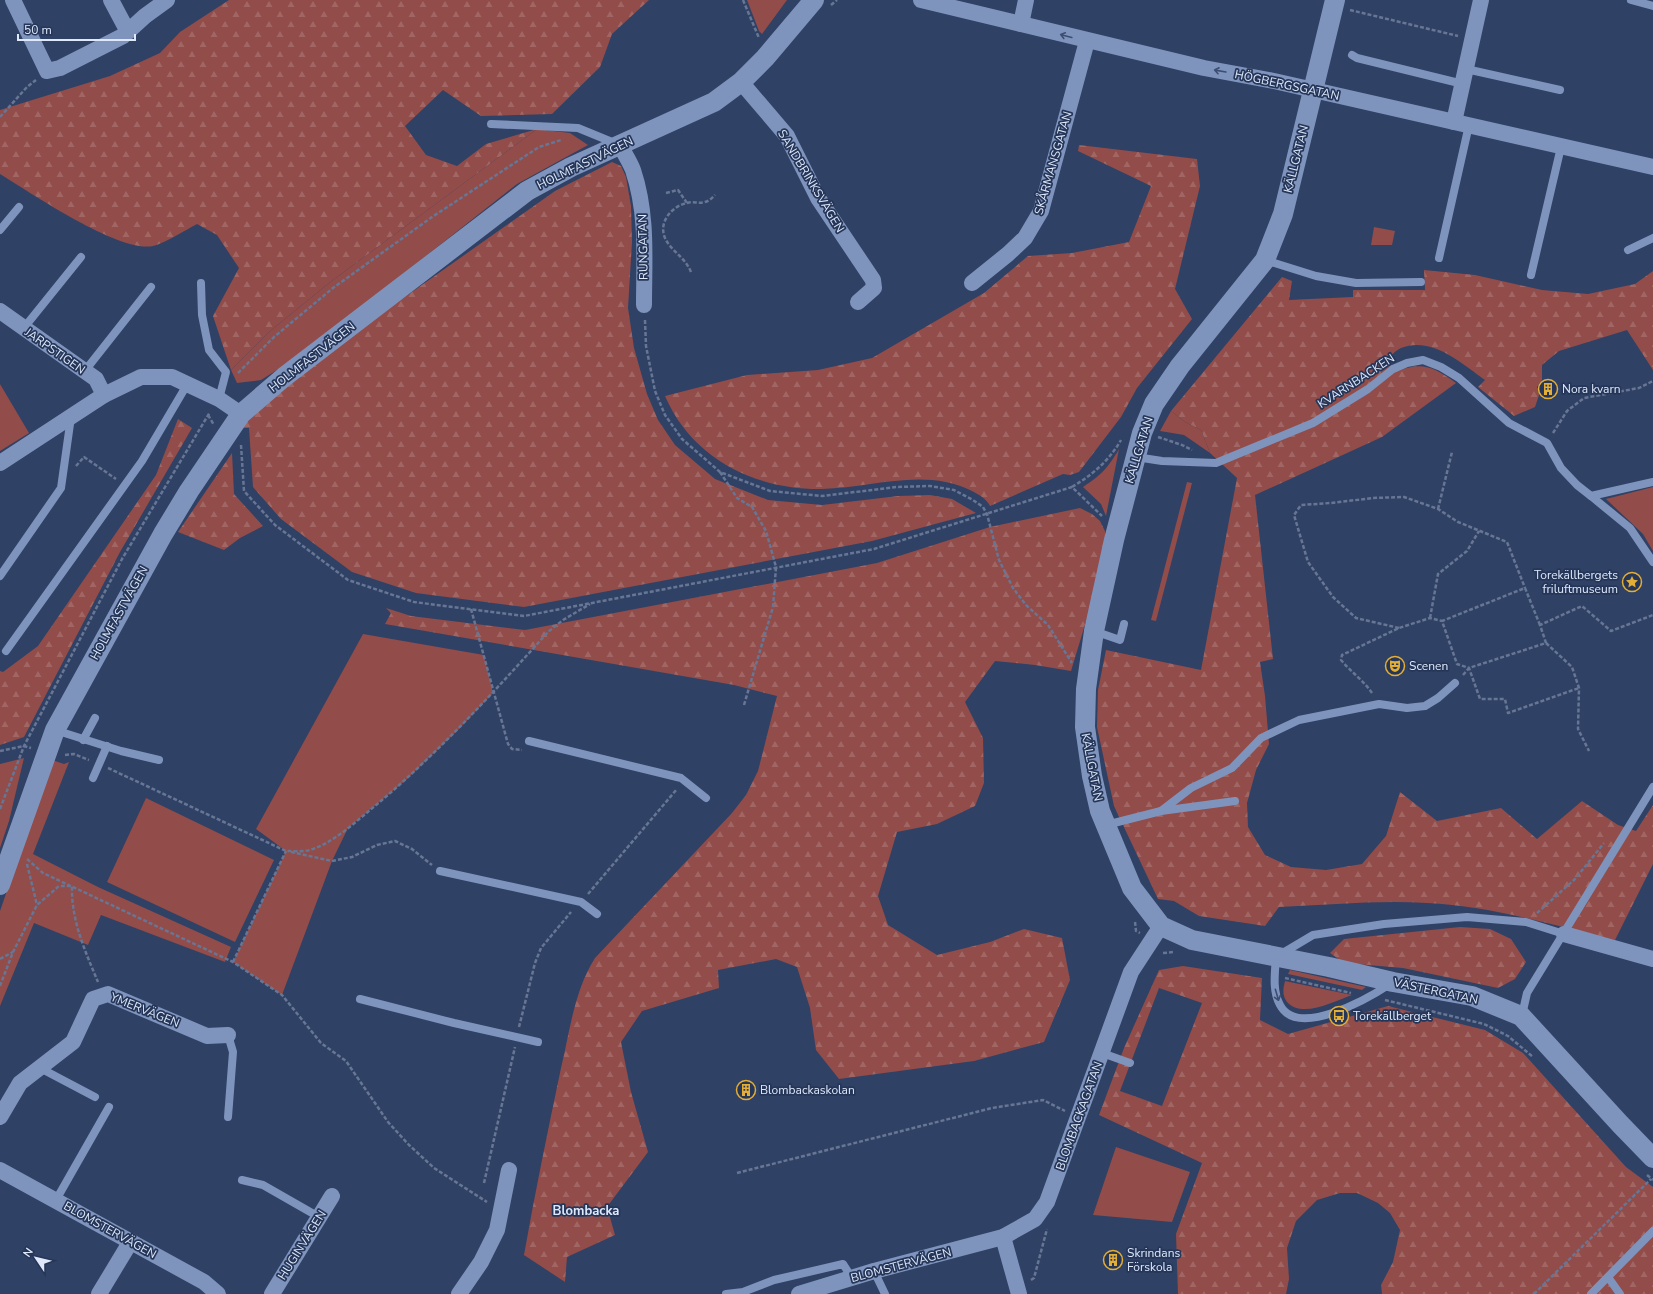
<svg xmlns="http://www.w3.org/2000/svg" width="1653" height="1294" viewBox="0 0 1653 1294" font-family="'Nunito Sans',sans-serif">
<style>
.green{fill:#924c49}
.forest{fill:url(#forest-firs);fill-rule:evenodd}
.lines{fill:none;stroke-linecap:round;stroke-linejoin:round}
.path{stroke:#677694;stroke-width:2.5;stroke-dasharray:4 2;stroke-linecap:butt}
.service{stroke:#7f94bd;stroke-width:8}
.minor{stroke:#7f94bd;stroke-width:16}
.tertiary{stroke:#7f94bd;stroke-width:20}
.oneway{stroke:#3c4e72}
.labels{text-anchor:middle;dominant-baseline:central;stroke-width:3.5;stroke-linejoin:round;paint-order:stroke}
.street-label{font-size:12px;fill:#dfe9fb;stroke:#253659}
.poi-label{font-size:12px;fill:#dfe9fb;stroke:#253659;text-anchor:start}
.neighbourhood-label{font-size:13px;font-weight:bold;fill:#dfe9fb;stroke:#253659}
</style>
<defs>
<pattern id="forest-firs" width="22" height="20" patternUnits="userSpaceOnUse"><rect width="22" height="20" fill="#924c49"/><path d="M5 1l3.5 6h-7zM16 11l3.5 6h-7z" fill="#a16664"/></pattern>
</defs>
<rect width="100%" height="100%" fill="#2f4165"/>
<g class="green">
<path d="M747,0H787L762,34L759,31Z"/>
<path d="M537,129L570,133L588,145L517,184L298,357L261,380L237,383L231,370L269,332L329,283Z"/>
<path d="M1374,227L1395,231L1392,245H1371Z"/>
<path d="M0,384L29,433L0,451Z"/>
<path d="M1171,411L1185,422L1201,430L1210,453L1184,435L1160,431Z"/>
<path d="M1119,449L1106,516L1101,504L1083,487C1101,475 1108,468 1119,449Z"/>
<path d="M1187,482L1192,483L1156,621L1151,620Z"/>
<path d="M1653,487V551L1643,534L1606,499Z"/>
<path d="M363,634L484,655L493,693L458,730L406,780L348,828L332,861L282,995L233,962L286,851L256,829Z"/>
<path d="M24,758L9,821L0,848V764Z"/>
<path d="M52,760L64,764L69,762L33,854L98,887L231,947L225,962L101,915L88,945L34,923L0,1006V911Z"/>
<path d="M146,798L274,860L235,942L107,882Z"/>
<path d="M1290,970L1366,987L1362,990L1288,974Z"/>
<path d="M1285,981L1352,995C1335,1001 1302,1019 1287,1002C1282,995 1283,989 1285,981Z"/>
<path d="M1116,1147L1190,1172L1172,1222L1093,1215Z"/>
</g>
<g class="forest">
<path d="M229,0H649L612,34L600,67L552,114L481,116L443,90L405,126L426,155L457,166L486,144L537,129L329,283L269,332L231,370L213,316L239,268L217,235L197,224C186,230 163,244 153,246C119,253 31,193 0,174V110L110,76L160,53L180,32Z"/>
<path d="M1079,145L1197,159L1200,186L1175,289L1192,319L1137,388L1121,417L1079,472L1070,475L1063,474L990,506C987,499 978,494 972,491C924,467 872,488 822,489C756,490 692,459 665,396L747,375L818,370L872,358L984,293L1028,256L1072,253L1129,242L1151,186L1078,151Z"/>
<path d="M612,162L621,166L626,177L631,206L632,242L628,308L634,348L647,394L658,420L675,445L715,479L768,500L822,505L898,496L930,495L952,499L976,513L872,541L524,607L416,593L352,572L281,519L253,487L249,428H242L248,420L290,384L385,311L555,191Z"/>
<path d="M1424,270L1475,275L1542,290L1588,294L1635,284L1653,271V370L1627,330L1559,351L1542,365V380L1537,387L1539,395L1535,407L1514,416L1478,387L1485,380C1461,363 1432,336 1401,348C1396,350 1391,356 1386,360L1398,371C1423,361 1435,368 1456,383L1382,437L1255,495L1273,659L1260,662L1265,696L1269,744L1256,770L1247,803L1248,827L1265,855L1291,867L1326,870L1362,864L1386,836L1400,792L1437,821L1501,808L1537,839L1582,801L1618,825L1636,831L1653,805V864L1615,940C1553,925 1491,906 1427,903C1378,900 1328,905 1279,907L1265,926L1199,916L1174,901L1158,899L1114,806L1097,727L1098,690L1106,650L1201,670L1237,478L1210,453L1201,430L1185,422L1171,411L1282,277L1292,281L1289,300L1353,297V290H1425Z"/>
<path d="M178,419L192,428L120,552L24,737L0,745V671L3,672L38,646L156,475Z"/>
<path d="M232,453L234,494L263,526L240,538L224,550L178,532Z"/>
<path d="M1080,508L1092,514L1100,521L1105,531L1106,555L1071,671L1035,665L995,661L965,702L983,738L984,783L975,806L937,824L897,832L878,896L888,925L937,955L990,942L1024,929L1062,938L1070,980L1044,1042L974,1061L839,1079L816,1050L810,1008L797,967L776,959L718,970L719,988L642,1011L621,1042L631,1092L648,1152L607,1207L615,1235L567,1257L565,1282L524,1255C535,1192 548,1130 561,1068C570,1031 574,991 595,958L732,813L746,795L758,771L777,696L734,685L385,624L391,613L386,608L411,616L525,630L877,563L990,527Z"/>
<path d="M1460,927L1490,929L1511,939L1526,962L1515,979L1498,988L1403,968L1344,963L1330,953L1344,939Z"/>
<path d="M1183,966L1262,978L1260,1020L1288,1034L1388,1006L1485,1030L1523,1053L1626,1167L1653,1187V1294H1382L1381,1285L1393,1262L1400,1230L1390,1213L1378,1203L1357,1193H1340L1317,1200L1296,1221L1287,1248L1289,1279L1286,1294H1178L1176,1234L1202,1163L1099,1115L1124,1048L1159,970ZM1159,988L1202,1003L1162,1106L1120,1091Z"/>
</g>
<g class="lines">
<g class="path">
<path d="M743,0L759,38"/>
<path d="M831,5L837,0"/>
<path d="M1350,10L1458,36"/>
<path d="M0,117L27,87L36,80"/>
<path d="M666,193L678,190L687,203"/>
<path d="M691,272C685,257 670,250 665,238C658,222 672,206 687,203C693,201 699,204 705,202C709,201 712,198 715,195"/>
<path d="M645,320L646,346L655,391L665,415L682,439L720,472L770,491L822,496L897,487L930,486L954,490L973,500L983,507L987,514L999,560L1013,588L1026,605L1048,625L1072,663"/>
<path d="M238,373L274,337L333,288L432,217L539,147L561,140"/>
<path d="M208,415L214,425"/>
<path d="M1553,433L1567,411L1584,398L1639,388L1653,381"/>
<path d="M1158,437L1182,445L1192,450"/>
<path d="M241,445L244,491L275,525L348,580L414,602L524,616L874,549L1072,487L1102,516"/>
<path d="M76,466L84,457L116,479"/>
<path d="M720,472L737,498L752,507L766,531L776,567L773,607L744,705"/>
<path d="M1072,487C1092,475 1109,461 1121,440"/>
<path d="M1438,509L1452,452"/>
<path d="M471,609L508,744L512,749L522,750"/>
<path d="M1430,618L1438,574L1467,551L1479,531"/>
<path d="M1540,625L1525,588L1442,621L1457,664L1469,668L1480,699H1505L1508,713L1579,688"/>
<path d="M1399,628L1356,618L1333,597L1308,562L1294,515L1301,505L1331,503L1373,498L1404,497L1438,509L1458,522L1507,542L1525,588"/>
<path d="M1546,643L1572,667L1579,688L1578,729L1589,751"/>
<path d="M1463,675L1469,668L1546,643L1540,625L1582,606L1611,631L1653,615"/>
<path d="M1372,693C1364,681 1351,672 1341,660L1342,655L1399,628L1430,618L1442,621"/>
<path d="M0,751L24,746L31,748"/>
<path d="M65,755L74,754L89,760"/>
<path d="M108,768L286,851C293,851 303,852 310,850C335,842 355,822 375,806C438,753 493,693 548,632L563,620L590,604"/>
<path d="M0,809L24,746L122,559L210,412"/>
<path d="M291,852L332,861L352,857L377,845L395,841L412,849L432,865"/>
<path d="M27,859L43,873L233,962L282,995L321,1043L346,1061L388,1122L409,1145L434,1168L487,1202"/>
<path d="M27,864L37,905"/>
<path d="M588,894L677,789"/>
<path d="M1537,913L1575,879L1604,843"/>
<path d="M1135,922L1136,931L1140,933"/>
<path d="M1163,953L1174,952"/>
<path d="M0,959L13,952"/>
<path d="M233,962L286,851"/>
<path d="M1285,978L1351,993"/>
<path d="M0,986L13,952L37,905L59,886H72C71,920 85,951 98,982"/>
<path d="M1385,1000L1484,1024L1508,1036L1533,1057"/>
<path d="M519,1027L535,963L541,948L571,912"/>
<path d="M737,1173L992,1108L1043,1100L1065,1111"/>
<path d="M1647,1175L1653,1180"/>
<path d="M484,1183L515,1047"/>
<path d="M1031,1280L1034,1278L1047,1229"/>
<path d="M1534,1294L1651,1179"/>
</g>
<g class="service">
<path d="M1631,0L1653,6"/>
<path d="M1352,55L1357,58L1463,84"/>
<path d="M1466,69L1560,90"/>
<path d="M491,124L578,128L617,144"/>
<path d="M0,230L19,207"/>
<path d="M1628,250L1653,238"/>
<path d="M1439,258L1469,125"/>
<path d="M1265,260L1316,276L1356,283L1421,282"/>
<path d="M1531,275L1561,147"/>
<path d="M201,283L202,315L209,350L226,372L219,399"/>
<path d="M23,329L81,257"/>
<path d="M84,372L151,287"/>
<path d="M1136,457L1162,461L1216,463L1313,423L1368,389L1393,369L1407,363L1423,360L1441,367L1459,378L1509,423L1547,443L1561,468L1577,485L1591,496L1653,482"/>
<path d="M1591,496L1630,528L1653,562"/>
<path d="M0,576L61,488L71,417"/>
<path d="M1094,631L1120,640L1124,624"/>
<path d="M6,651L142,461L188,383"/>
<path d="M55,730L121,751L159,760"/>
<path d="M83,740L95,718"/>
<path d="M529,741L681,778L706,798"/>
<path d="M93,778L107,746"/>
<path d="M1161,811L1235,801"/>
<path d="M1106,825L1161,811L1191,788L1232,768L1261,738L1299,720L1379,704L1407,708L1425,706L1438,698L1455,683"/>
<path d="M440,871L581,902L597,914"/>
<path d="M1390,984C1369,998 1298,1039 1280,1005C1272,991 1275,972 1276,957L1313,935L1384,924L1467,917L1526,922L1564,934"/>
<path d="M360,999L454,1023L538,1042"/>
<path d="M1522,1015L1527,993L1653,787"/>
<path d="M1102,1053L1130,1063"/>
<path d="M40,1068L95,1097"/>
<path d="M228,1117L233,1052L228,1035"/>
<path d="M242,1180L263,1185L319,1217"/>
<path d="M56,1200L109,1107"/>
<path d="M874,1271L885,1294"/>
<path d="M1608,1277L1620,1294"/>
<path d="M726,1294L743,1292L774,1280L843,1264L852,1278"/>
<path d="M1591,1294L1653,1231"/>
</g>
<g class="minor">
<path d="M13,0L47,71L60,68L123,36L145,16L167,0"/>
<path d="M111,0L128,32"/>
<path d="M921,0L1204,68L1274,81L1653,167"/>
<path d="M1021,24L1026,0"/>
<path d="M741,82L787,136L818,198L873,280L874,288L858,302"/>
<path d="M1454,122L1481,0"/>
<path d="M620,145C624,153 630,162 633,170C648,215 644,259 644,305"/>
<path d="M972,283L1008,254L1025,238L1041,211L1087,41"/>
<path d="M0,311L96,379L104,395"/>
<path d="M0,463L104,395L141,377H172L219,399L241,414"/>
<path d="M1564,934L1653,959"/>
<path d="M0,1117L20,1083L73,1042L93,999L108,994L207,1036L228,1035"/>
<path d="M0,1170L204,1282L218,1294"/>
<path d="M1003,1237L1019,1294"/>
<path d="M99,1294L131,1241"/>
<path d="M272,1294L332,1196"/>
<path d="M459,1294L481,1262L497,1230L509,1170"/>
<path d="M799,1294L874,1271L1003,1237L1035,1219L1047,1202L1131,972L1161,926"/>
</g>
<g class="tertiary">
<path d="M1335,0L1283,214L1265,260L1180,366L1154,404L1142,433L1114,540L1094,631L1086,689L1085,727L1092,776L1100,811L1132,888L1161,926L1192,940L1329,967L1393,982L1472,996L1521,1016L1620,1124L1653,1158"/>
<path d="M0,885L55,730L163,534L189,491L241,414L284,377L527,191L571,167L714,102L741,82L765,58L814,0"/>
</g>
</g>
<defs><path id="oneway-shaft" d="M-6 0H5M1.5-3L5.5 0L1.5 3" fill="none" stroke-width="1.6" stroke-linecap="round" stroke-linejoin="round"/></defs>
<g class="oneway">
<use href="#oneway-shaft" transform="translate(1066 36) rotate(-165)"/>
<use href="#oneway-shaft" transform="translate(1220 71) rotate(-170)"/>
<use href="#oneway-shaft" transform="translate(1277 995) rotate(74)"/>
</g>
<defs>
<symbol id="building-ring" viewBox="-11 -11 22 22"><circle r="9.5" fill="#253659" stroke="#e3ae35" stroke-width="1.5"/><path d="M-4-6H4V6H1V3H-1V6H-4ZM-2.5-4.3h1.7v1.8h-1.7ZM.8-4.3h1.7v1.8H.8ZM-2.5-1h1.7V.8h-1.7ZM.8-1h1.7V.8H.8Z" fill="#e3ae35"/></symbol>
<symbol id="sight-ring" viewBox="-11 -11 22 22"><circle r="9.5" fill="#253659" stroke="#e3ae35" stroke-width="1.5"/><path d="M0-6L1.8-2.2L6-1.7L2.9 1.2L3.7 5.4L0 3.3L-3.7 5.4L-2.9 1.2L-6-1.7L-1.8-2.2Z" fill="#e3ae35"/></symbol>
<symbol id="theatre-ring" viewBox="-11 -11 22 22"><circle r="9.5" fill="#253659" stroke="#e3ae35" stroke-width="1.5"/><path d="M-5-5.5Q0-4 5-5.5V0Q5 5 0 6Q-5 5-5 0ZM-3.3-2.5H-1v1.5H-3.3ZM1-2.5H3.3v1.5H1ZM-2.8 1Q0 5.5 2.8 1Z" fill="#e3ae35"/></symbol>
<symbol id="bus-ring" viewBox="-11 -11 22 22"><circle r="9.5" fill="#253659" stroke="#e3ae35" stroke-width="1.5"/><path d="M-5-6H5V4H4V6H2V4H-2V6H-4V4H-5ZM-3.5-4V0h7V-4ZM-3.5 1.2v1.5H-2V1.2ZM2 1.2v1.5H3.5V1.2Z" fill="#e3ae35"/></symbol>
</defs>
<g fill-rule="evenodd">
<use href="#building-ring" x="1537" y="378" width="22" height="22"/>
<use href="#sight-ring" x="1621" y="571" width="22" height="22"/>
<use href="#theatre-ring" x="1384" y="655" width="22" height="22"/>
<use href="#bus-ring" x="1328" y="1005" width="22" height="22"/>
<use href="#building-ring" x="735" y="1079" width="22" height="22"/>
<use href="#building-ring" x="1102" y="1249" width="22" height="22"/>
</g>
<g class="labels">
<g class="street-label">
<text transform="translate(1287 85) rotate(12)">HÖGBERGSGATAN</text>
<text transform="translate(1296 159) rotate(-76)">KÄLLGATAN</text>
<text transform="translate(585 163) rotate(-26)">HOLMFASTVÄGEN</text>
<text transform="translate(1053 163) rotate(-74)">SKÅRMANSGATAN</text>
<text transform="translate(811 181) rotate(59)">SANDBRINKSVÄGEN</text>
<text transform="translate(643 247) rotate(-91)">RUNGATAN</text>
<text transform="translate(55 351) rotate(35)">JARPSTIGEN</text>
<text transform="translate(312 357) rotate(-38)">HOLMFASTVÄGEN</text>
<text transform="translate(1356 381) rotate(-33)">KVARNBACKEN</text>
<text transform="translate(1139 450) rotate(-73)">KÄLLGATAN</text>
<text transform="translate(119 613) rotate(-61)">HOLMFASTVÄGEN</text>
<text transform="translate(1092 767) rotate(79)">KÄLLGATAN</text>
<text transform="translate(1436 991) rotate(12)">VÄSTERGATAN</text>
<text transform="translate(145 1010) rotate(22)">YMERVÄGEN</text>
<text transform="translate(1079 1116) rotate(-70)">BLOMBACKAGATAN</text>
<text transform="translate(110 1230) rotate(29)">BLOMSTERVÄGEN</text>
<text transform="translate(302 1245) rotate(-58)">HUGINVÄGEN</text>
<text transform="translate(901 1265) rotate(-15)">BLOMSTERVÄGEN</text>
</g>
<g class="poi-label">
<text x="1562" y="389">Nora kvarn</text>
<text x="1618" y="575" text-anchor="end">Torekällbergets<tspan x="1618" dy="14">friluftmuseum</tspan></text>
<text x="1409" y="666">Scenen</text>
<text x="1353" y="1016">Torekällberget</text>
<text x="760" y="1090">Blombackaskolan</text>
<text x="1127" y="1253">Skrindans<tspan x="1127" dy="14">Förskola</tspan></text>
</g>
<g class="neighbourhood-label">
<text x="586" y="1211">Blombacka</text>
</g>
</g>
<g transform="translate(36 1258) rotate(305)" stroke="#253659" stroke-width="3" paint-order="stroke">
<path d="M0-3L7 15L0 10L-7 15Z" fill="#dfe9fb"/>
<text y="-6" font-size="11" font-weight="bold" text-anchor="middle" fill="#dfe9fb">N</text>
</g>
<path d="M18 34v6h117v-6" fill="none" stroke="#dfe9fb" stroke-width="2"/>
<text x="24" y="34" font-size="12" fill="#dfe9fb" stroke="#253659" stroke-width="3" paint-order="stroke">50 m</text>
</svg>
